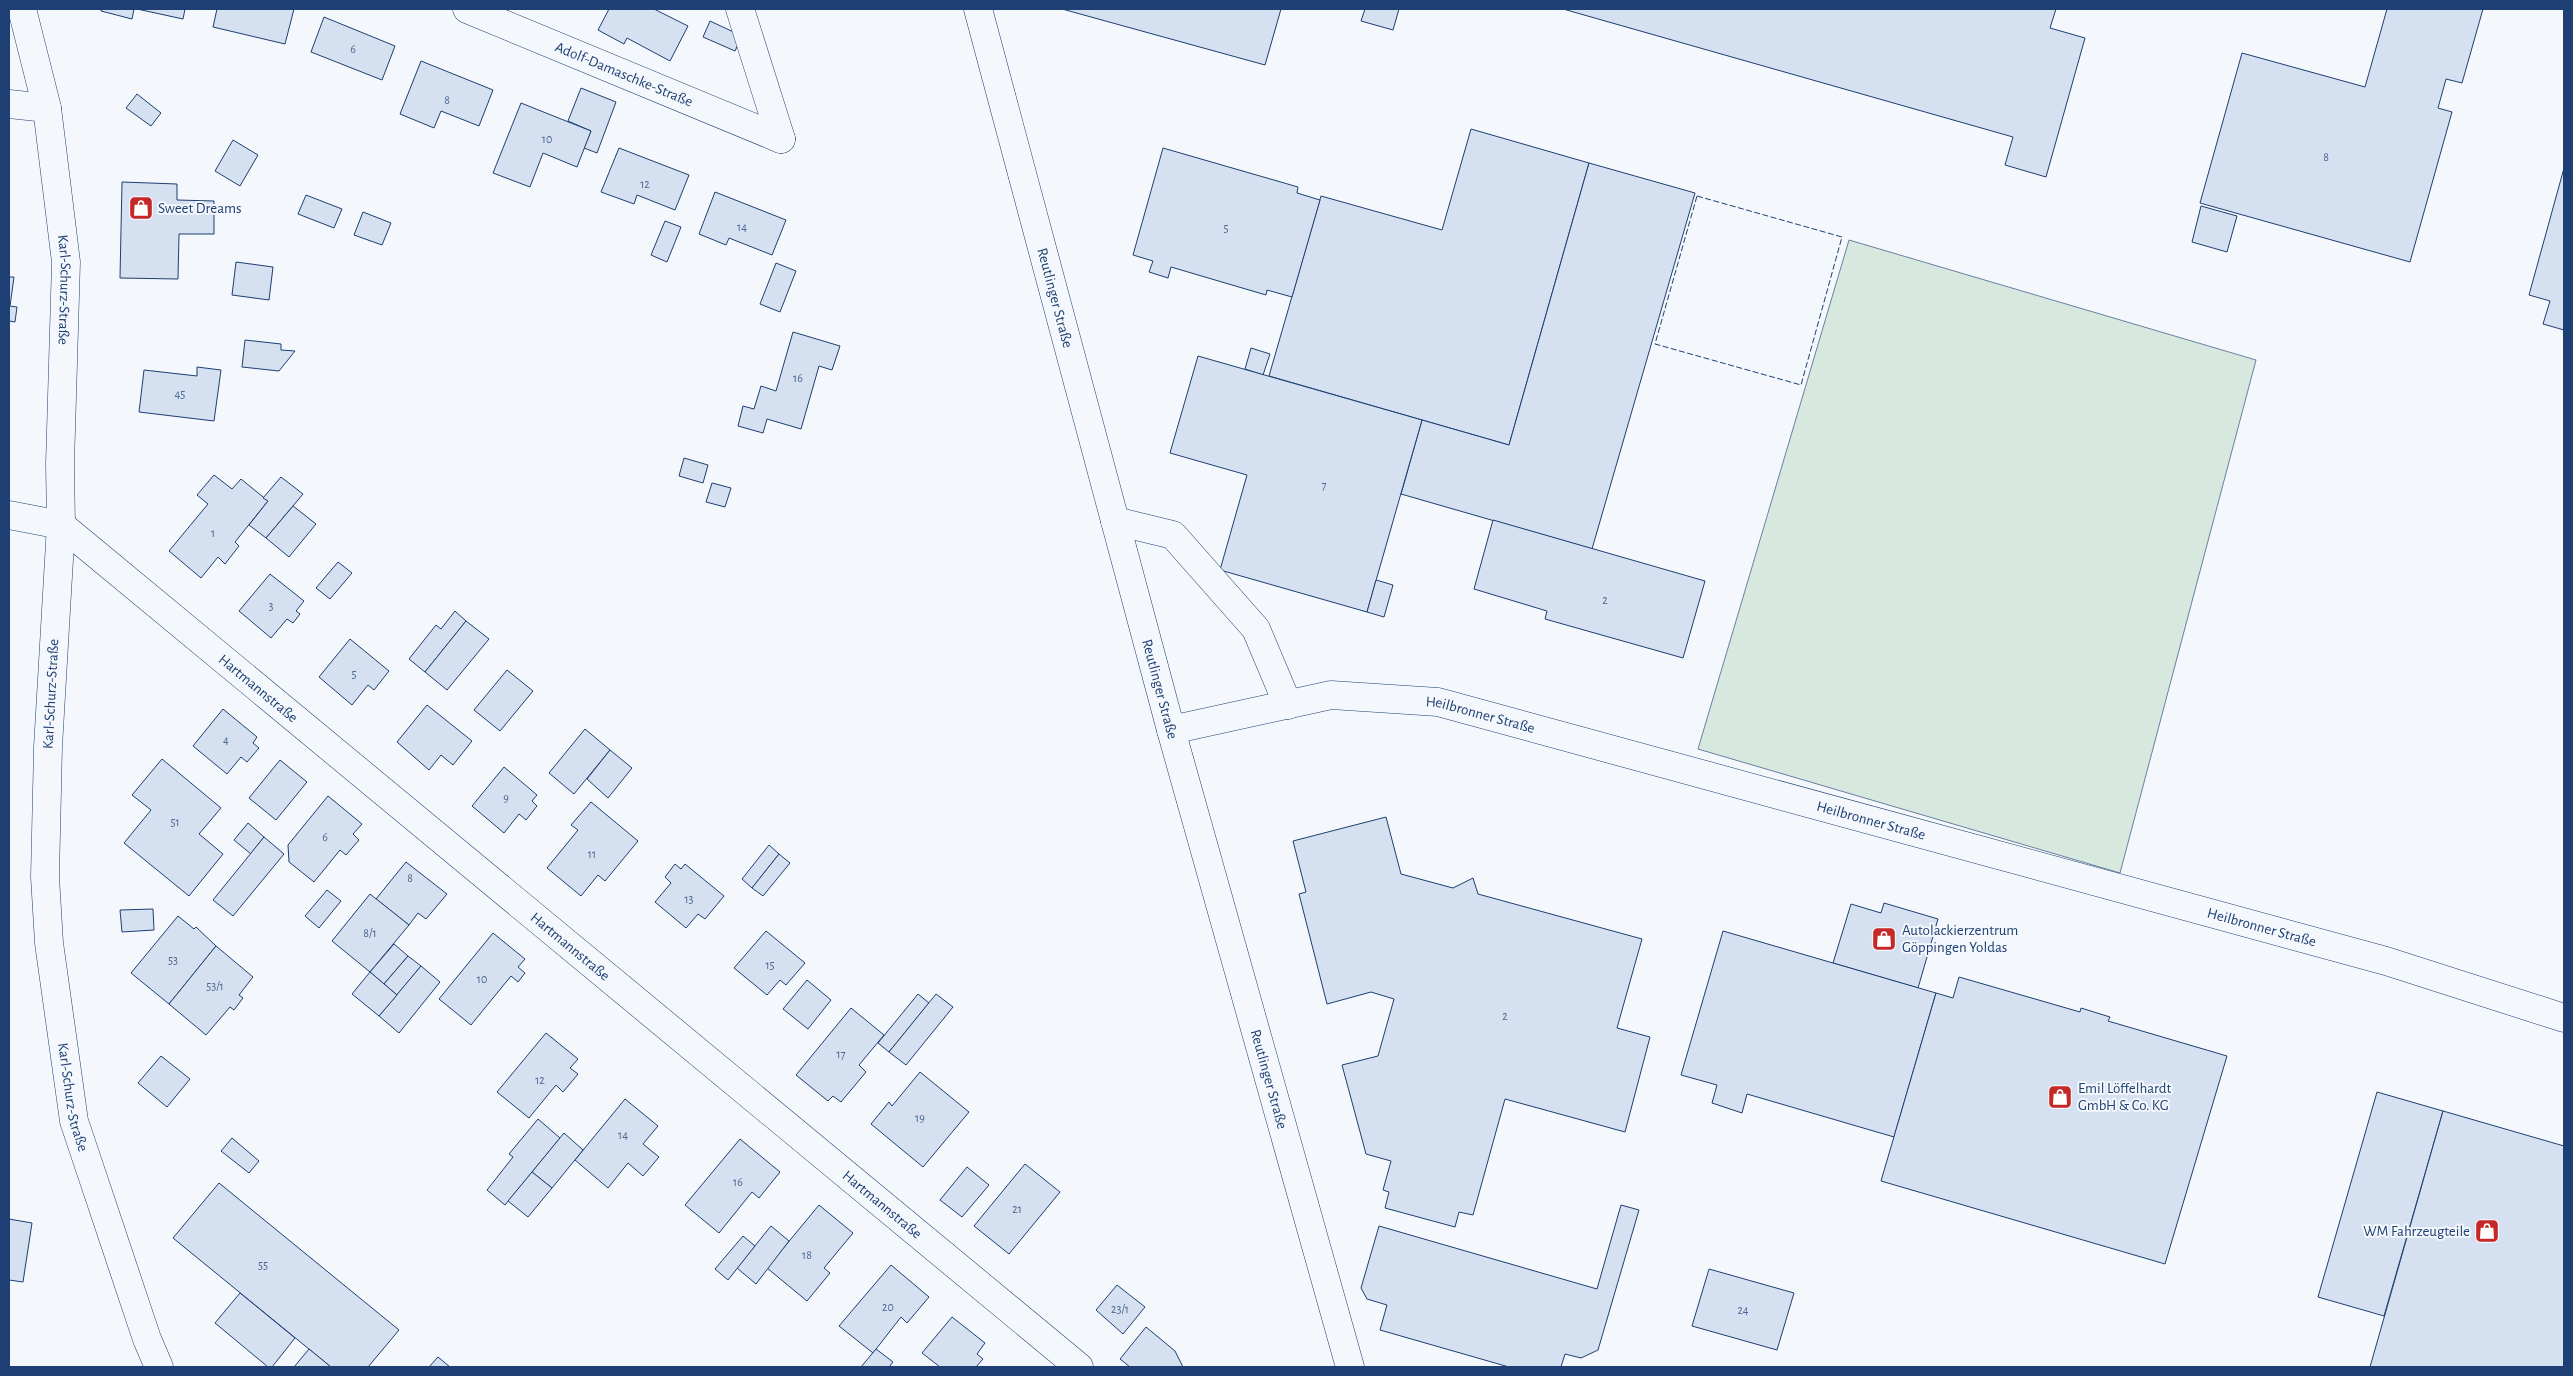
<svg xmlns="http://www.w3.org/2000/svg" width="2573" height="1376" viewBox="0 0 2573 1376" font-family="'Alegreya Sans',sans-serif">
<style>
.green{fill:#d7e8df;stroke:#687fa3}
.building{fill:#d5e0f0;stroke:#1d3f73}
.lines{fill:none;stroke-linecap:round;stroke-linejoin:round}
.minor-casing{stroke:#1d3f73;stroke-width:29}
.minor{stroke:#f4f7fb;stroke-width:28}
.fence{stroke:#1d3f73;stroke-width:1;stroke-dasharray:6 2.5;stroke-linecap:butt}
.labels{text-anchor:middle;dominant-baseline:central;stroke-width:4;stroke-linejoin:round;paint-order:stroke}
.number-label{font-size:12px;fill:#4b6792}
.street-label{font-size:15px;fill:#1d3f73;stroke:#f4f7fb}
.poi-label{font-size:15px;fill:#1d3f73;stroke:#f4f7fb;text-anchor:start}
</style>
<rect width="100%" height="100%" fill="#f4f7fb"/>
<path class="green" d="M1849,240L2256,360L2120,873L1698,749Z"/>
<g class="building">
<path d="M101,9H134L132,19L101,11Z"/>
<path d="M137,9H185L183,19Z"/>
<path d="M217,9H294L285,44L213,27Z"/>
<path d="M609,9H654L688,26L670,61L627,38L624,44L598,30Z"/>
<path d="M1062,9H1281L1265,65Z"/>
<path d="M1365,9H1399L1393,30L1361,21Z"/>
<path d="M1563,9H2056L2050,28L2085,38L2046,177L2005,165L2013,137Z"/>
<path d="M2387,9H2483L2462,83L2446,79L2438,108L2452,112L2410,262L2200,203L2242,53L2365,87Z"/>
<path d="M324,17L395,46L382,80L311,52Z"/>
<path d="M710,21L742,36L735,51L703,37Z"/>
<path d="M421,61L493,90L479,126L441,111L434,128L400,114Z"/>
<path d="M581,88L616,102L597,153L584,148L591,131L568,121Z"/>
<path d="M137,94L161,113L151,126L126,108Z"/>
<path d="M521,103L591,131L577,167L543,153L530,187L493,173Z"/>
<path d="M1471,129L1589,163L1509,445L1269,376L1321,196L1442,230Z"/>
<path d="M233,140L258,155L240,186L215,171Z"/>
<path d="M619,148L689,175L675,210L637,195L634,204L601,192Z"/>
<path d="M1163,148L1298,187L1297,193L1320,200L1292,297L1267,290L1266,295L1171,267L1168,278L1149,272L1153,261L1133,255Z"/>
<path d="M1589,163L1695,193L1592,549L1401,494L1422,420L1509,445Z"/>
<path d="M2564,168V330L2543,324L2550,301L2529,295Z"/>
<path d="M122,182L177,184V200L214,201V234H179L178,279L120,278Z"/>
<path d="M715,192L786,220L772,255L729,238L726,245L699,234Z"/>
<path d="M306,195L342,209L334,228L298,214Z"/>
<path d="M2201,206L2237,216L2227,252L2192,242Z"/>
<path d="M363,212L391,223L382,245L354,235Z"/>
<path d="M665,221L681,227L667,262L651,255Z"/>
<path d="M236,262L273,267L269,300L232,295Z"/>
<path d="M776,263L796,271L780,312L760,304Z"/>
<path d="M9,277H14L10,306L17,307L15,322L9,321Z"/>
<path d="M793,332L840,346L832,370L819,366L801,429L767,419L763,433L738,426L743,406L754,409L761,386L776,391Z"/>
<path d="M245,340L281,344V350L295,351L279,371L242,367Z"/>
<path d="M1251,348L1270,354L1263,375L1245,369Z"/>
<path d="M1198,356L1422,420L1367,612L1220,570L1247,475L1170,453Z"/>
<path d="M197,367L221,370L214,421L139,412L144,370L197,376Z"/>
<path d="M684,458L708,465L703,483L679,476Z"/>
<path d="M214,475L232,489L241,479L268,501L235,542L239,546L225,564L218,557L201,578L169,551L208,504L197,495Z"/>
<path d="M281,477L303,494L266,538L249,525L268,501L263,498Z"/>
<path d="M712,483L731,488L725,507L706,502Z"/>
<path d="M293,506L316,524L289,557L266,538Z"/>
<path d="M1493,520L1705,581L1683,658L1545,619L1547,611L1474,589Z"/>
<path d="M338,562L352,573L330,599L316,588Z"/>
<path d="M270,574L304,601L296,611L300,614L293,623L287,619L271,638L239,611Z"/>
<path d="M1376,580L1393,585L1384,617L1367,612Z"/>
<path d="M455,611L466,621L425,672L409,659L436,625L441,629Z"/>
<path d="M466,621L489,639L447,690L425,672Z"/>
<path d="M350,639L389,671L374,690L368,685L352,705L319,677Z"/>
<path d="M507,670L533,691L500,731L474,710Z"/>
<path d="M427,705L472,741L453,765L441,755L429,770L397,742Z"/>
<path d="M223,709L257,737L253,743L259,748L247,762L241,757L227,774L193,746Z"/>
<path d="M585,729L610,750L574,794L549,773Z"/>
<path d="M610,750L632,768L608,798L587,779Z"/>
<path d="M162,759L221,808L199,834L223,854L189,896L124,843L151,810L132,795Z"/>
<path d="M280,760L307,782L276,820L249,798Z"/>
<path d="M504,767L537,795L532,801L537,806L526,820L519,814L504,833L472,806Z"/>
<path d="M328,796L362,824L353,834L359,840L346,855L340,850L314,882L289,862L288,845Z"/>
<path d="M591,802L638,841L605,881L598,875L581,896L547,868L578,830L571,825Z"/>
<path d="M1386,817L1401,874L1453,888L1473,878L1478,894L1642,939L1617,1028L1650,1037L1625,1132L1505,1099L1473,1215L1459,1212L1455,1227L1385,1208L1389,1192L1383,1190L1391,1161L1366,1154L1342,1065L1378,1056L1394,999L1371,992L1327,1004L1299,894L1306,892L1293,841Z"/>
<path d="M248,823L264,837L251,854L234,840Z"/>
<path d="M264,837L284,854L233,916L213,900Z"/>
<path d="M769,845L779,854L752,888L742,879Z"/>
<path d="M779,854L790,863L763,896L752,888Z"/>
<path d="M406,862L447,894L426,919L418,913L409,925L376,899Z"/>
<path d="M675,864L681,869L685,864L724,896L705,919L698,914L686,928L655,902L671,883L665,877Z"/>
<path d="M327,890L341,901L319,928L305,916Z"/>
<path d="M370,894L409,925L370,972L332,941Z"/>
<path d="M1884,903L1938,919L1918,988L1833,963L1851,904L1881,913Z"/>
<path d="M153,909L154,930L122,932L120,910Z"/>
<path d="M178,916L194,929L196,927L216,946L169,1004L131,973Z"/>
<path d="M766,931L805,963L786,985L780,980L767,995L734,968Z"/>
<path d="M1723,931L1936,993L1894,1137L1747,1094L1742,1113L1712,1103L1717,1085L1681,1075Z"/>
<path d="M493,933L525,959L518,967L525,973L518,982L511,976L471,1025L439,999Z"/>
<path d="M394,944L408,956L384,984L370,972Z"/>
<path d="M216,946L253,977L239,995L243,998L234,1010L230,1007L206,1035L169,1004Z"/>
<path d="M408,956L421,966L397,995L384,984Z"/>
<path d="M421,966L440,982L399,1033L379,1016Z"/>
<path d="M370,972L397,995L379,1016L352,994Z"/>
<path d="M1959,977L2080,1012L2081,1008L2110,1017L2108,1021L2227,1056L2165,1264L1881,1181L1936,993L1953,998Z"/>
<path d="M807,980L831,1000L808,1029L783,1009Z"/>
<path d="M918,994L929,1003L889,1052L878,1043Z"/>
<path d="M936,994L953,1007L906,1065L889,1052Z"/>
<path d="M851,1008L884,1035L859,1065L866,1072L841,1102L833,1096L828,1101L796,1075Z"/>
<path d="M546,1033L578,1059L570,1068L578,1074L563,1092L556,1085L529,1118L497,1092Z"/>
<path d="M161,1056L190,1079L167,1107L138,1083Z"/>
<path d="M920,1072L969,1112L923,1167L871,1124L889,1102L892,1106Z"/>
<path d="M2377,1092L2443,1111L2384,1316L2318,1297Z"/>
<path d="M625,1099L658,1126L643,1144L659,1157L643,1176L628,1163L608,1188L575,1160Z"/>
<path d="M2443,1111L2564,1146V1367H2370Z"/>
<path d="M538,1119L560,1138L505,1205L487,1190L513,1157L509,1154Z"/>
<path d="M564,1133L583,1150L552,1188L532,1172Z"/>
<path d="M232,1138L259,1161L249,1173L221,1151Z"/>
<path d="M740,1139L780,1172L759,1198L752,1192L719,1233L685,1205Z"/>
<path d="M1025,1164L1060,1192L1009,1254L974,1226Z"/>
<path d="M967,1167L989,1185L962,1217L940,1200Z"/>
<path d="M532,1172L552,1188L528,1217L508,1201Z"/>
<path d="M219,1183L399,1330L368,1367H331L173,1238Z"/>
<path d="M819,1205L853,1233L824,1268L830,1273L807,1301L767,1268Z"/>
<path d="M1621,1205L1639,1210L1598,1350L1581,1358L1565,1354L1561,1367H1509L1380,1330L1387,1305L1367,1299L1361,1288L1379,1226L1597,1289Z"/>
<path d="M9,1219L32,1223L23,1282L9,1280Z"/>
<path d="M771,1226L789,1241L756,1284L737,1268Z"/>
<path d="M743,1236L755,1246L728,1280L715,1269Z"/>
<path d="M891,1265L929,1297L907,1323L901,1317L873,1353L839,1326Z"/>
<path d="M1709,1269L1794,1293L1777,1350L1692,1326Z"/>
<path d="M1117,1285L1145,1307L1123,1334L1096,1310Z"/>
<path d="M240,1293L295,1338L272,1367H268L215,1323Z"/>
<path d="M952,1317L985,1343L977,1354L983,1359L976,1367H940L922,1353Z"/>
<path d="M1146,1327L1175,1351L1183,1367H1130L1120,1359Z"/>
<path d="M309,1349L331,1367H294Z"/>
<path d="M876,1349L893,1362L889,1367H861Z"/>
<path d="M438,1357L450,1367H429Z"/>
</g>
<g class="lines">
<defs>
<g id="minor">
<path id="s1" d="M22,9L47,108L66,262L60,464L61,525L48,747L45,877L49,943L74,1121L147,1339L159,1367"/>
<path id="s2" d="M467,9L781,139"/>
<path d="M740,9L781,139"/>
<path id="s3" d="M978,9L1171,730L1350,1367"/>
<path d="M9,104L47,108"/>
<path id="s4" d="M9,515L61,525L1079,1367"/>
<path d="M1115,521L1173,535L1256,629L1288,705"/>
<path id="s5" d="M1171,730L1331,695L1438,702L2386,961L2564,1018"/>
</g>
</defs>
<use href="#minor" class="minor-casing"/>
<use href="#minor" class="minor"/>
<path class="fence" d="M1697,196L1842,237L1801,385L1655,344Z"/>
</g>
<defs>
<symbol id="shop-square" viewBox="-11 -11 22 22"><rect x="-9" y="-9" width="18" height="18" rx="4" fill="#c62828" stroke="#f4f7fb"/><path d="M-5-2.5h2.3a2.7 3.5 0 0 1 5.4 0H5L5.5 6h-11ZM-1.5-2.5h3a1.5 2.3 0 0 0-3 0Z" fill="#fff"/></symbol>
</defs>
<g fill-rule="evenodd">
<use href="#shop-square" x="127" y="194" width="28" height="28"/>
<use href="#shop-square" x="1870" y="925" width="28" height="28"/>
<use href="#shop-square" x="2046" y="1083" width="28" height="28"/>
<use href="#shop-square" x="2473" y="1217" width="28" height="28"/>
</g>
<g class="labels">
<g class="number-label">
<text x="353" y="49">6</text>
<text x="447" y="100">8</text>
<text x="547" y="139">10</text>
<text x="2326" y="157">8</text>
<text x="645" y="184">12</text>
<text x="742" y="227">14</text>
<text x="1226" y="228">5</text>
<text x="798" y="378">16</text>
<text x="180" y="394">45</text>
<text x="1324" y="485">7</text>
<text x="213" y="533">1</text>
<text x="1605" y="600">2</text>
<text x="271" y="606">3</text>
<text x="354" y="674">5</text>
<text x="226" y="740">4</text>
<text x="506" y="798">9</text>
<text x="175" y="822">51</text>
<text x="325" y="837">6</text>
<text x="592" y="854">11</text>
<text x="410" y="878">8</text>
<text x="689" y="899">13</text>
<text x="370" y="933">8/1</text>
<text x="173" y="960">53</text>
<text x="770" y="965">15</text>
<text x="482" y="979">10</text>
<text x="215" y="986">53/1</text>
<text x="1505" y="1016">2</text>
<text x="841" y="1054">17</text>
<text x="540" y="1080">12</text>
<text x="920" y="1118">19</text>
<text x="623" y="1135">14</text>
<text x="738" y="1182">16</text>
<text x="1017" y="1209">21</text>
<text x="807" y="1255">18</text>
<text x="263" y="1265">55</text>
<text x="888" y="1307">20</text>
<text x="1120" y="1309">23/1</text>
<text x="1743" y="1310">24</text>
</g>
<g class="street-label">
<text stroke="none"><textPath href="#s2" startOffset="170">Adolf-Damaschke-Straße</textPath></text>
<text stroke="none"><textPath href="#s1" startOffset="285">Karl-Schurz-Straße</textPath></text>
<text stroke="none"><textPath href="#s3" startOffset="299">Reutlinger Straße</textPath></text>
<text stroke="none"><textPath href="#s4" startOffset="309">Hartmannstraße</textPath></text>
<text stroke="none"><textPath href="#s3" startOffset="704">Reutlinger Straße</textPath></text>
<text transform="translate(51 694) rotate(-87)">Karl-Schurz-Straße</text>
<text stroke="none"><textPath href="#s5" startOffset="315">Heilbronner Straße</textPath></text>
<text stroke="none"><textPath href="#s5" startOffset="720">Heilbronner Straße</textPath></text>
<text stroke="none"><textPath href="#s5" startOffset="1125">Heilbronner Straße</textPath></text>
<text stroke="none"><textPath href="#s4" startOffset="714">Hartmannstraße</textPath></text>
<text stroke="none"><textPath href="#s3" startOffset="1109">Reutlinger Straße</textPath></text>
<text stroke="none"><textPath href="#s1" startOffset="1095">Karl-Schurz-Straße</textPath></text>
<text stroke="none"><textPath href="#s4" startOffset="1119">Hartmannstraße</textPath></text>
</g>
<g class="poi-label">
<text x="158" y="208">Sweet Dreams</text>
<text x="1902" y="930">Autolackierzentrum<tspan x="1902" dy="17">Göppingen Yoldas</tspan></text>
<text x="2078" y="1088">Emil Löffelhardt<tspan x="2078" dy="17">GmbH &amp; Co. KG</tspan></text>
<text x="2470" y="1231" text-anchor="end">WM Fahrzeugteile</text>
</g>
</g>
<rect width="2573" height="1376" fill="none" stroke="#1d3f73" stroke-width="20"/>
</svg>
